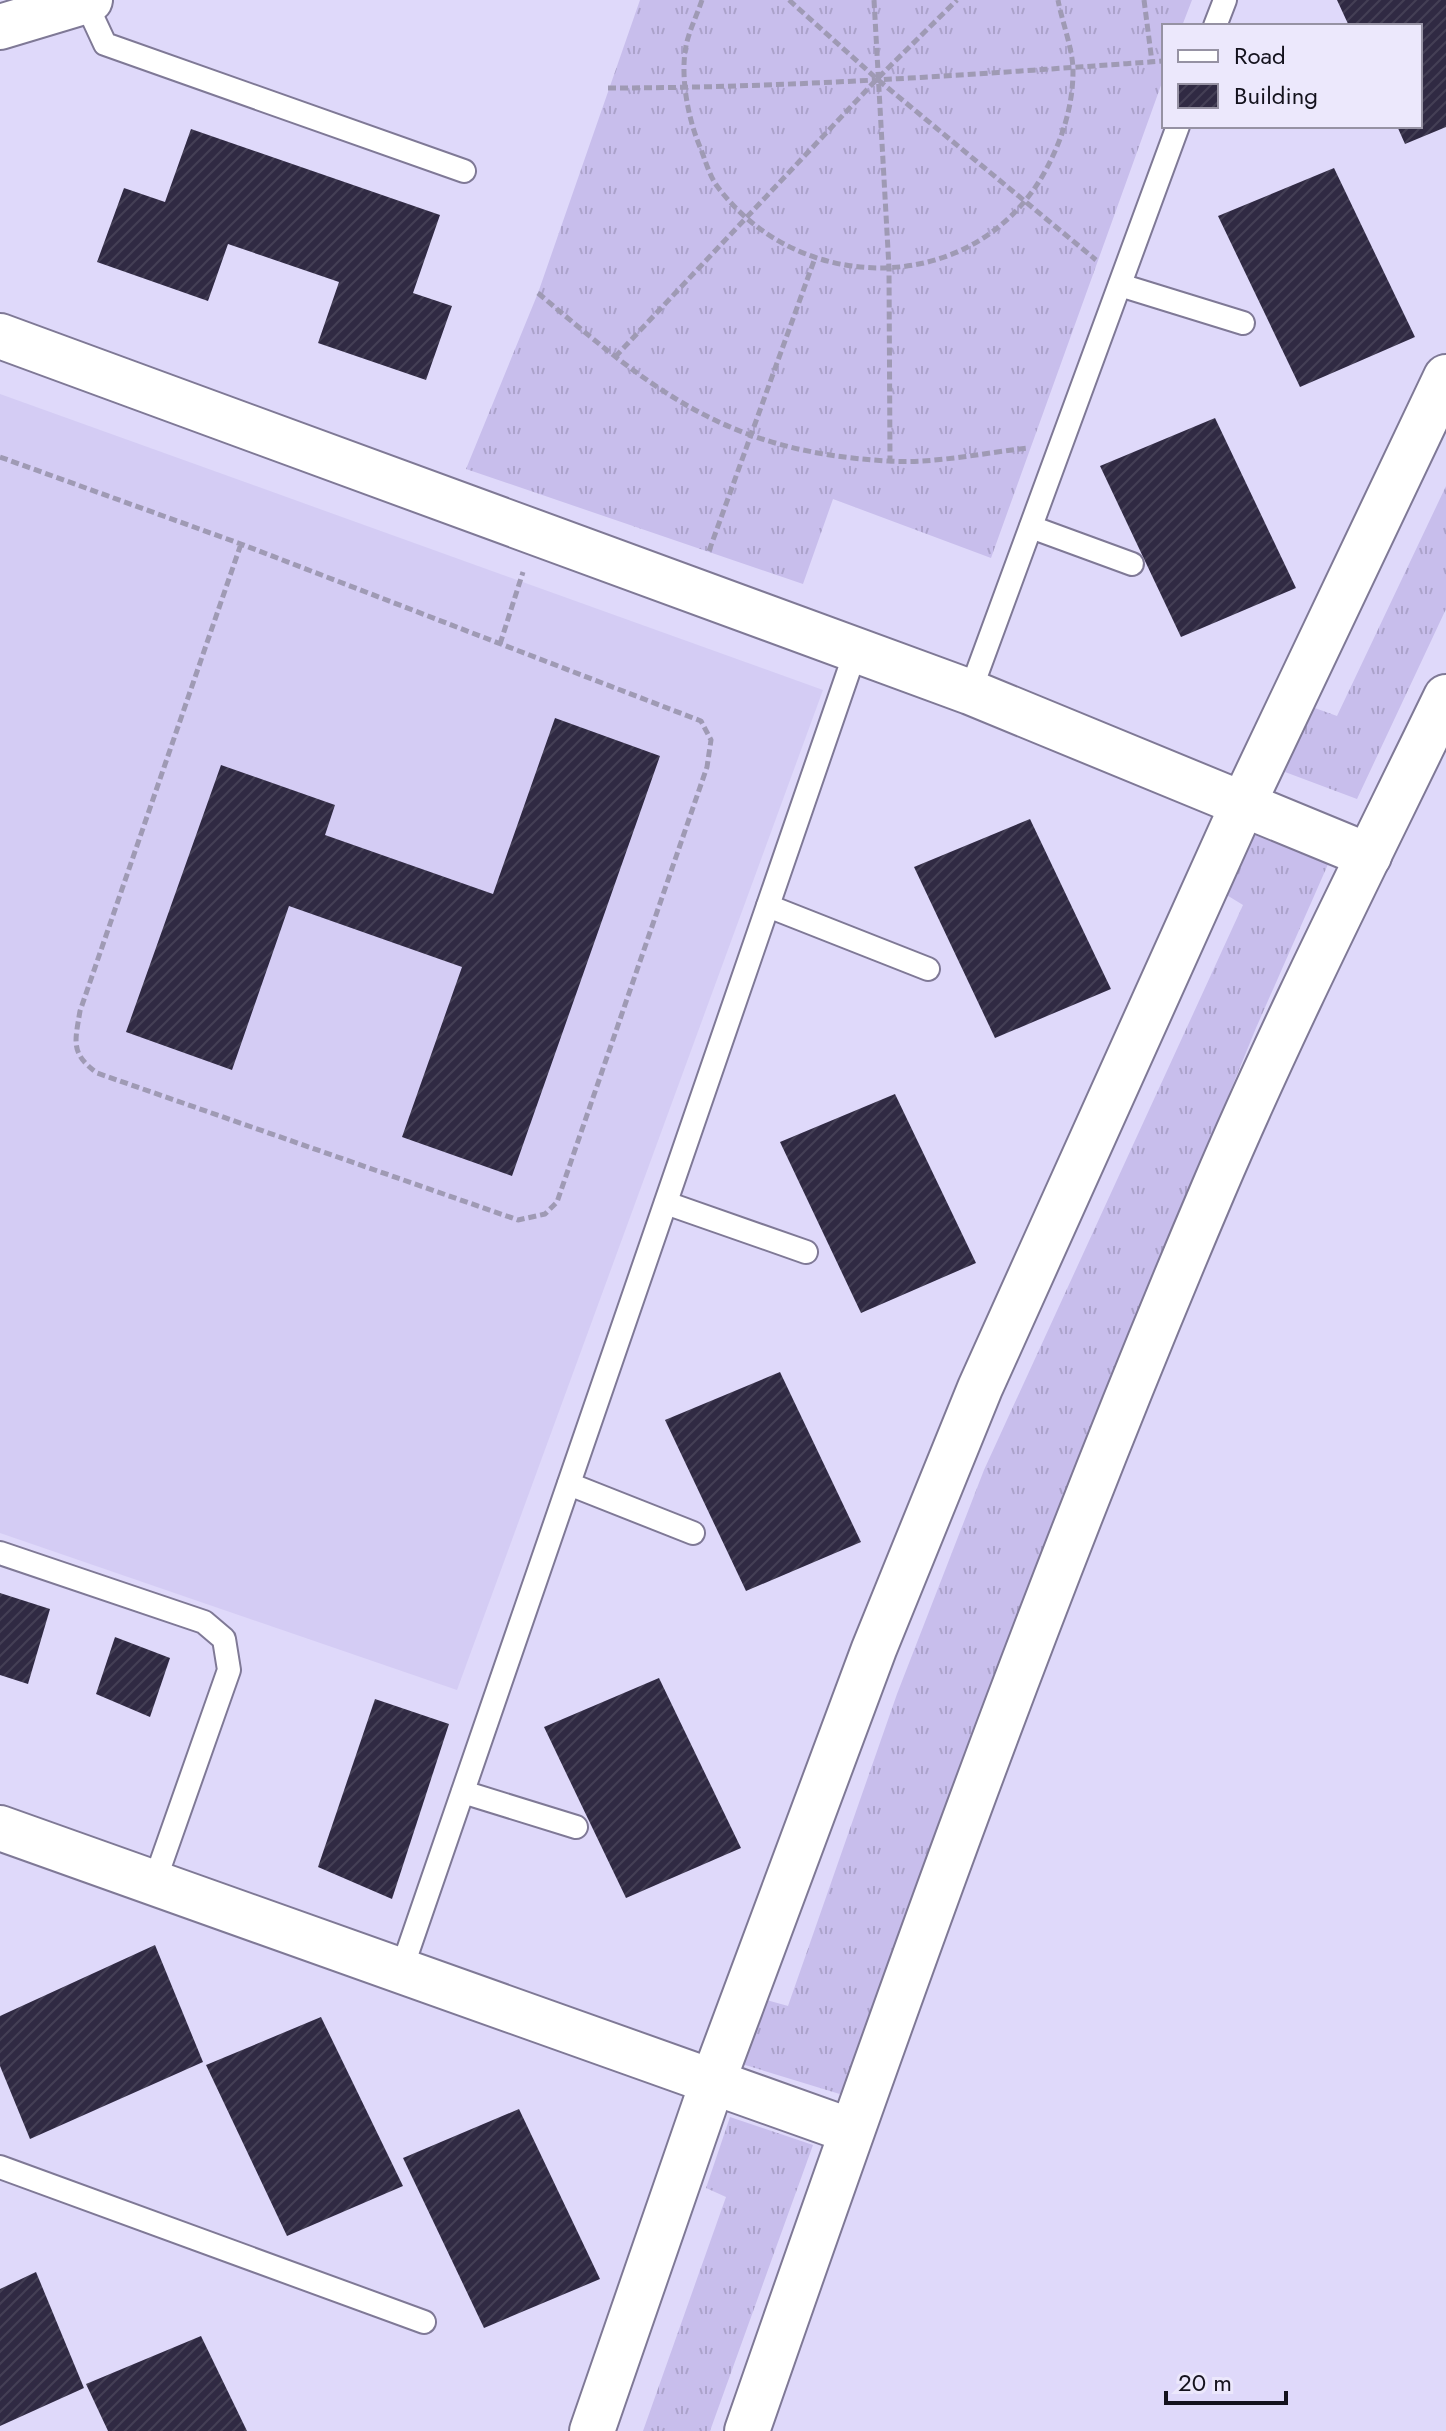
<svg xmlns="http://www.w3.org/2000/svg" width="1446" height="2431" viewBox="0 0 1446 2431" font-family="Jost,sans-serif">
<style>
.built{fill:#d4ccf4}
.grass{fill:url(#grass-tufts)}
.building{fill:url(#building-hatch)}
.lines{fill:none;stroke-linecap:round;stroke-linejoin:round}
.service-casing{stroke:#7f7996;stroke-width:26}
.minor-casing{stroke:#7f7996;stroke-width:48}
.path{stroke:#9f9ab4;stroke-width:5;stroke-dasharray:8 4;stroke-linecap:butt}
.service{stroke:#fff;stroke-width:22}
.minor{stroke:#fff;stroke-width:44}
</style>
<defs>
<pattern id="grass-tufts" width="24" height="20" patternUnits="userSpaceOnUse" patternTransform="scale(2)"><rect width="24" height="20" fill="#c8beec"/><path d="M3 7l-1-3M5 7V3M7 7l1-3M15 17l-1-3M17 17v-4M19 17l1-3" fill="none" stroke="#aba2ca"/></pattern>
<pattern id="building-hatch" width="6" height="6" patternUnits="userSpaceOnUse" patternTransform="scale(2)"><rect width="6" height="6" fill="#302a43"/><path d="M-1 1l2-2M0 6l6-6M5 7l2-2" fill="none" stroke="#443f55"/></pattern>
</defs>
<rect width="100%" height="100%" fill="#dfd9fa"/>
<path class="built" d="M0,394L823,690L457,1690L0,1533Z"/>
<g class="grass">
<path d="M640,0H1192L1182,26H1164V77L991,558L833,499L803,584L466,469L538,293Z"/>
<path d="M1446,486V609L1357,799L1285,772L1312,707L1337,716Z"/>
<path d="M1256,829L1329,862L1256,1028L1050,1533L843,2095L742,2064L763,1999L788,2006L897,1694L984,1470L1243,905L1225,894Z"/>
<path d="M730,2117L813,2145L710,2431H643L726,2197L706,2188Z"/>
</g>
<g class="building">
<path d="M1337,0H1446V127L1405,144L1397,126H1420V26H1349Z"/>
<path d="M191,129L440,215L413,293L452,306L426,380L318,343L339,282L228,244L208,301L97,262L124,188L165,202Z"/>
<path d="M1334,168L1415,337L1300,387L1218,216Z"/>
<path d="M1215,418L1296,588L1181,637L1100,466Z"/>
<path d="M555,718L660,756L512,1176L402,1137L462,967L289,906L232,1070L126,1032L221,765L335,805L325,835L493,894Z"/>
<path d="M1030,819L1111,989L995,1038L914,867Z"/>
<path d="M895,1094L976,1263L861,1313L780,1142Z"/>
<path d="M780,1372L861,1542L746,1591L665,1420Z"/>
<path d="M0,1593L50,1609L28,1684L0,1675Z"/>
<path d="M115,1637L170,1658L150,1717L96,1694Z"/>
<path d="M659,1678L741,1848L626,1898L544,1727Z"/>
<path d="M375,1699L449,1724L392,1899L318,1867Z"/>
<path d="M155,1945L203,2062L30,2139L0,2066V2016Z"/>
<path d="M321,2017L403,2186L287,2236L206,2065Z"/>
<path d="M519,2109L600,2279L484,2328L403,2158Z"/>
<path d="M36,2272L84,2388L0,2426V2289Z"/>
<path d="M201,2336L247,2431H108L86,2384Z"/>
</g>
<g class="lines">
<defs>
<g id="service">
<path d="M85,1L105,44L464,171"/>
<path d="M1215,26L1225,0"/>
<path d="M1120,285L1243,323"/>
<path d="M1031,527L1132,564"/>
<path d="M970,692L1178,126"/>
<path d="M768,906L928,969"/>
<path d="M666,1203L806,1252"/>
<path d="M569,1484L693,1533"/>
<path d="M0,1553L204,1622L224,1639L229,1670L154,1883"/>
<path d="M463,1792L576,1827"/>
<path d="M401,1971L856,650"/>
<path d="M0,2167L424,2322"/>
</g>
<g id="minor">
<path d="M0,27L90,0"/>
<path d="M0,336L970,692L1369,856"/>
<path d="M0,1828L851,2131"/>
<path d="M592,2431L713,2081L874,1649L980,1388L1244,802L1446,377"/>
<path d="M747,2431C892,2014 1040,1596 1213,1190C1284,1023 1367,860 1446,697"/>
</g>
</defs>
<use href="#service" class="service-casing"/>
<use href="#minor" class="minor-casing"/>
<g class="path">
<path d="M702,0C697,15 689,31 686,46C680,76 688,119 700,147C705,159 709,175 717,186C799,297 972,297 1043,175C1061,143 1073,108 1073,71C1073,49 1062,22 1058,0"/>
<path d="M789,0L877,79L1096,260"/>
<path d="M874,0L889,268L890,461"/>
<path d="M1144,0L1152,62"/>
<path d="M608,88C794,88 979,74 1164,61"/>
<path d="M538,293C655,392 727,452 888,461C933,464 983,453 1028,448"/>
<path d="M615,357L877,79L957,0"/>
<path d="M0,457L241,544L701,721L711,740L707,767L557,1202L545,1214L518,1220L97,1073C70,1053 75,1042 80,1011L241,544"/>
<path d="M709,551L815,258"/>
<path d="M500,644L523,572"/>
</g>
<use href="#service" class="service"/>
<use href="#minor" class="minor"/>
</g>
<rect x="1162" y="24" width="260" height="104" fill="#ece8fc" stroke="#9692a3" stroke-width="2"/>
<rect x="1178" y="50" width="40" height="12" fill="#ffffff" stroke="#9692a3" stroke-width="2"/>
<text x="1234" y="64" font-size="24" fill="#14121d">Road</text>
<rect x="1178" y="84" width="40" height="24" fill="url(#building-hatch)" stroke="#9692a3" stroke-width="2"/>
<text x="1234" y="104" font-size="24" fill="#14121d">Building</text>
<path d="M1166 2391v12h120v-12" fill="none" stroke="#14121d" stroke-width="4"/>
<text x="1178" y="2391" font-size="24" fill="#14121d" stroke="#ece8fc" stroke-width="6" paint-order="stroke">20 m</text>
</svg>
